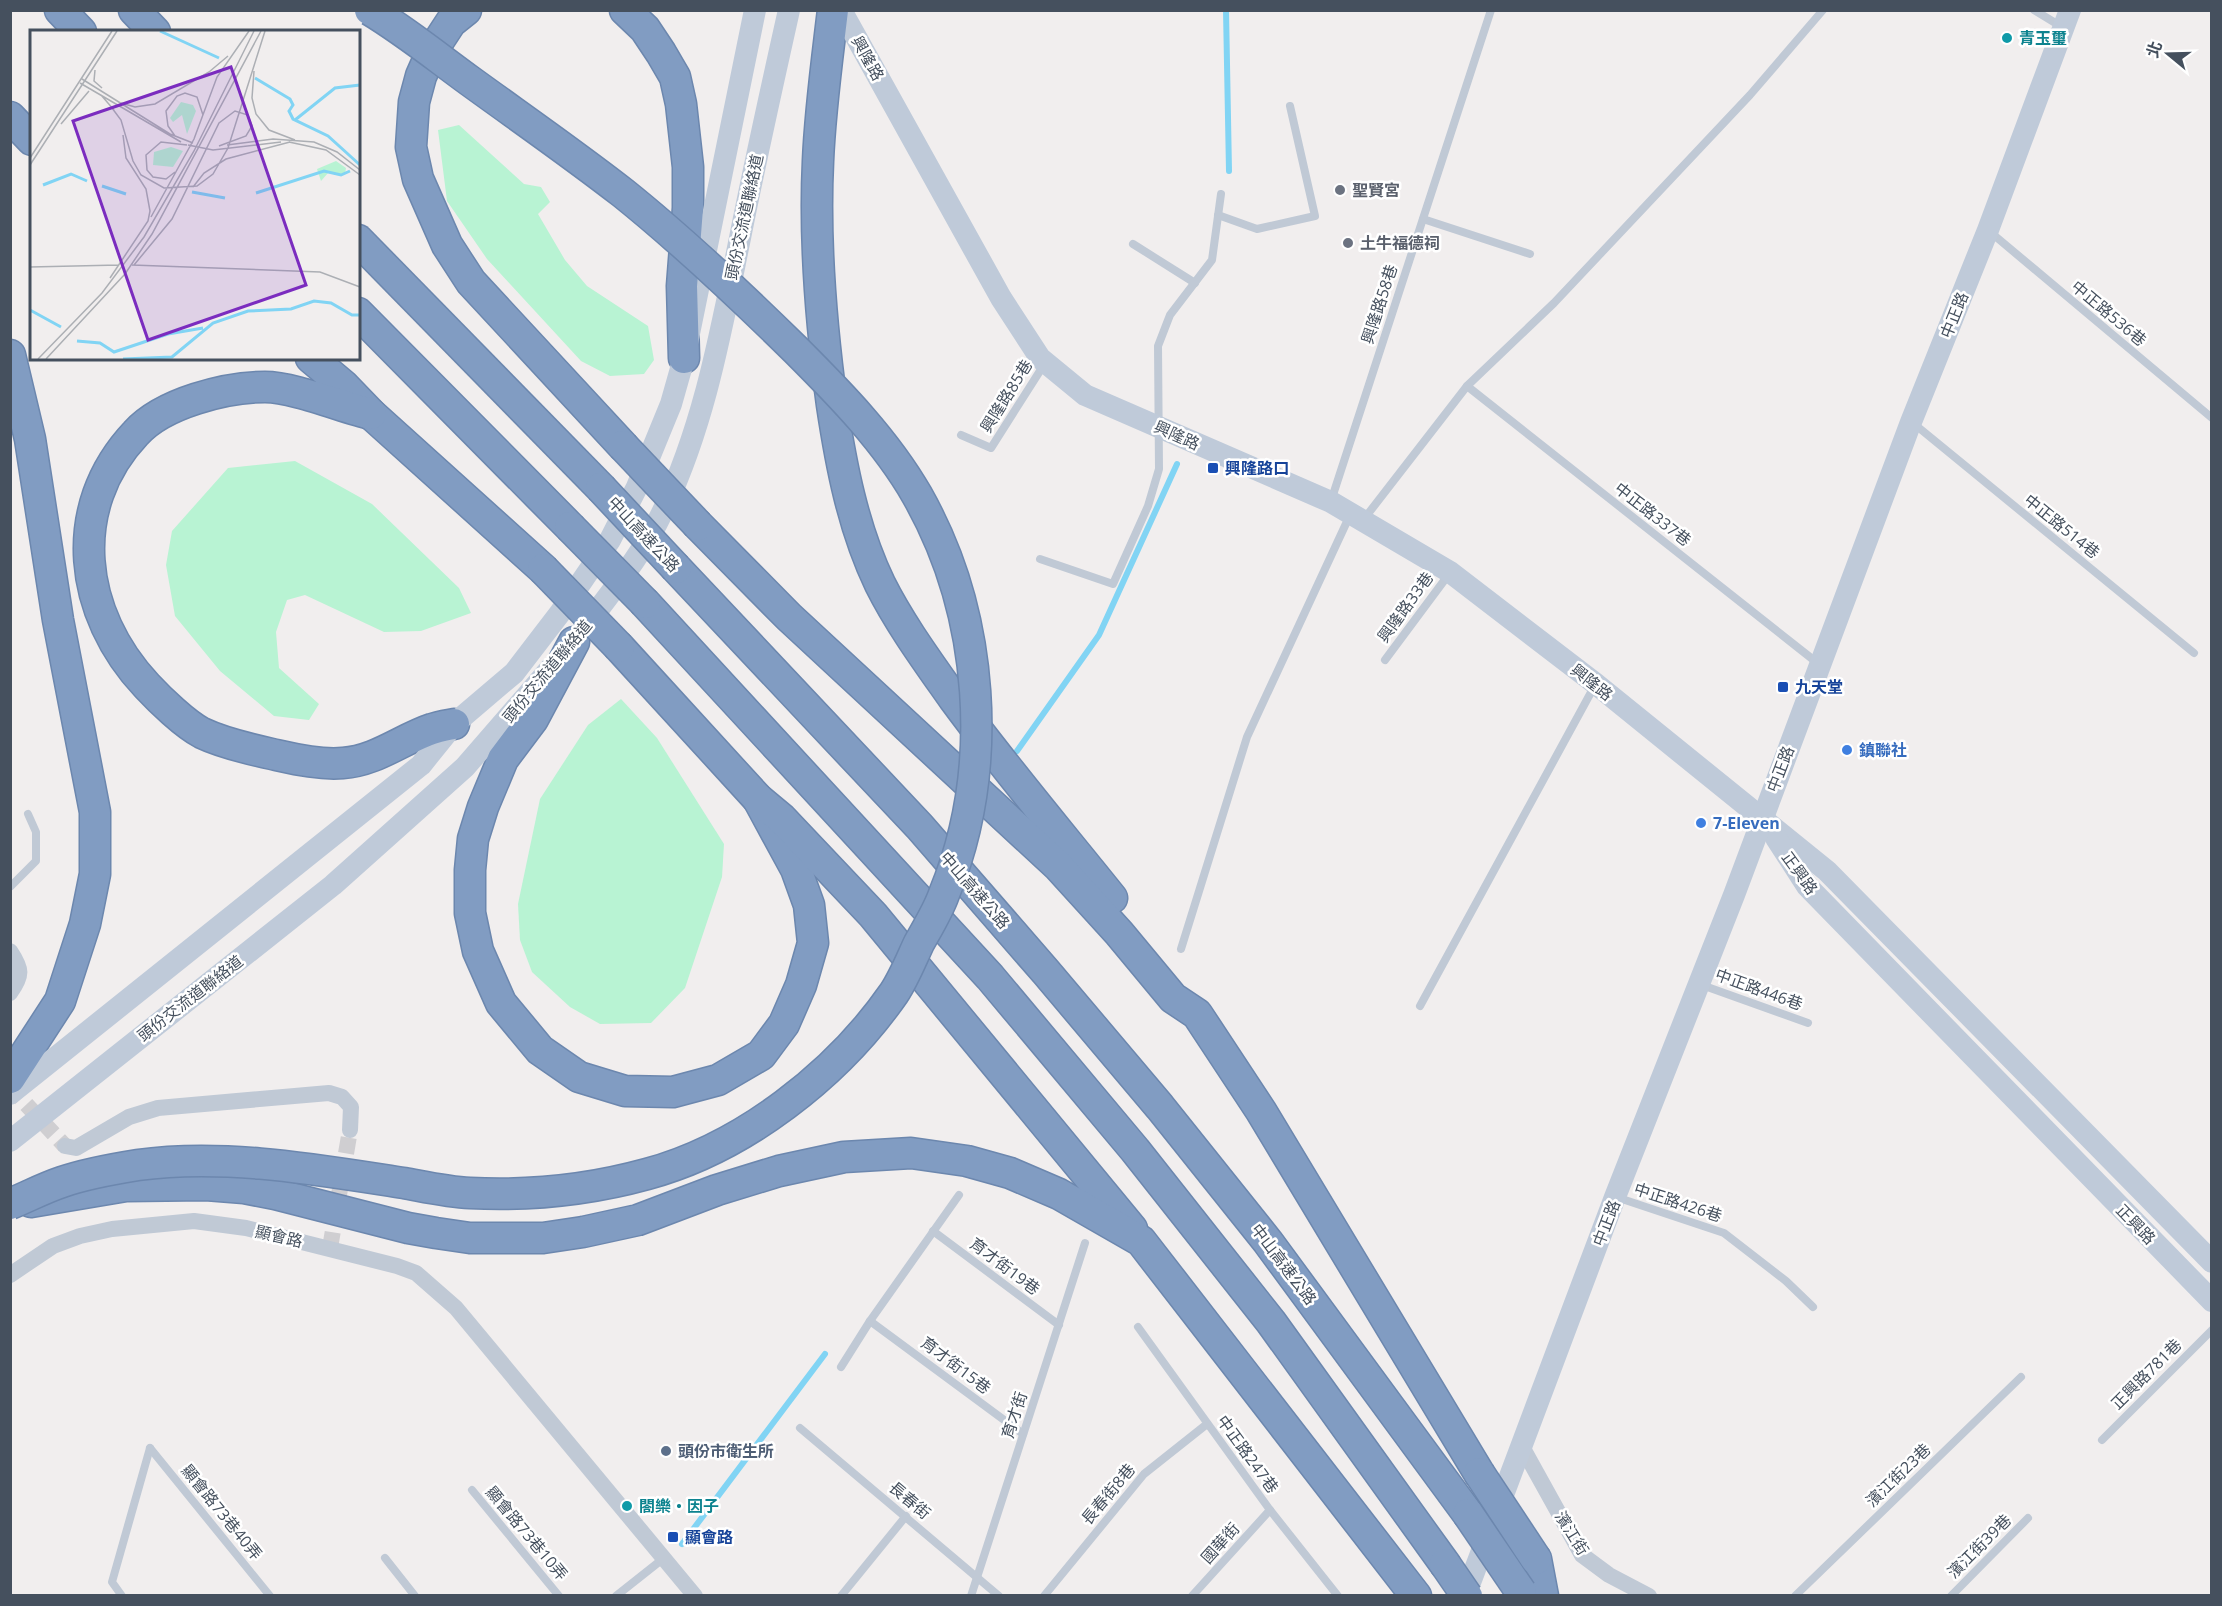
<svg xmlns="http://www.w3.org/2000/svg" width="2222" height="1606" viewBox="0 0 2222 1606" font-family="'Open Sans','Noto Sans TC',sans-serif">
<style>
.green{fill:#b8f3d3}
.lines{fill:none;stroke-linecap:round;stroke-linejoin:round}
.stream{stroke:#81d4f4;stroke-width:6}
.street-tunnel{stroke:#cfced1;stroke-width:16;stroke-dasharray:16 8;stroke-linecap:butt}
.highway-casing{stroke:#6c87ae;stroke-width:33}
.lane{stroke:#c0c9d5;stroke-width:8}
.street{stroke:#c0c9d5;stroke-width:16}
.secondary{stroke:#bfcad9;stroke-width:22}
.highway{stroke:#819cc2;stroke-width:30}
.highway-bridge-casing{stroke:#6c87ae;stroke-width:33;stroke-linecap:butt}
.highway-bridge{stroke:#819cc2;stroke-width:30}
.culture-dot{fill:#0f9aa8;stroke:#fff;stroke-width:2}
.worship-dot{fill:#6b7280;stroke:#fff;stroke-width:2}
.transit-dot{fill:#1a4fb4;stroke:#fff;stroke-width:2}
.shop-dot{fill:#3f7fe0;stroke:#fff;stroke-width:2}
.service-dot{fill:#5c6f8a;stroke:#fff;stroke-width:2}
.labels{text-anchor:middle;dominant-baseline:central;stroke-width:5;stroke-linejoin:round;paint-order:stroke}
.culture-label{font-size:16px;font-weight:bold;fill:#0d838f;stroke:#fff;text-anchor:start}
.street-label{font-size:16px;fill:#45505e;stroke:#fff}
.worship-label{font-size:16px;font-weight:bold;fill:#5b616d;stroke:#fff;text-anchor:start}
.transit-label{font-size:16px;font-weight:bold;fill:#164399;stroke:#fff;text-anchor:start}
.shop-label{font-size:16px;font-weight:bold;fill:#366cbe;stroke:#fff;text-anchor:start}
.service-label{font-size:16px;font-weight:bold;fill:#4e5e75;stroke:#fff;text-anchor:start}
.inset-river{fill:none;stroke:#81d4f4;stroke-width:3}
.inset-road{fill:none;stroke:#acafb4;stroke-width:1.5}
.view{fill:#7b2cbf;fill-opacity:0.15;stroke:#7b2cbf;stroke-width:3}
.inset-edge{fill:none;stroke:#45505e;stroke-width:3}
</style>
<rect width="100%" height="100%" fill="#f1eeee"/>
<g class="green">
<path d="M459,125L524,184L541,187L550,202L538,214L565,260L587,286L648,326L654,360L644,374L610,376L581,361L487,259L447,201L438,130Z"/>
<path d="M295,461L372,504L459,588L471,613L421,631L384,632L305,595L287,600L276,632L279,668L319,704L309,720L274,716L220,671L175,616L166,565L172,531L228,468Z"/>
<path d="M621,699L657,738L724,844L722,877L685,988L651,1023L600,1024L570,1007L532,972L520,940L518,904L540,799L588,725Z"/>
</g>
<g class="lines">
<g class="stream">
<path d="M1226,10L1229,171"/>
<path d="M1017,751L1099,635L1177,464"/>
<path d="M682,1544L825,1354"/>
</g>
<g class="street-tunnel">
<path d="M10,1087L65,1146"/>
<path d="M330,1248L350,1130"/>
</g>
<defs>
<g id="highway">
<path d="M60,10L81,32"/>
<path d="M134,10L155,32"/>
<path d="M466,10L451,22L432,51L421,76L414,102L411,147L418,179L447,245L471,282L623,446"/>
<path d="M625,10L645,29L661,53L675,77L681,104L688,167V208L682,286L684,358"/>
<path d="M833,10C827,61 820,111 818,161C814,243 821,324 832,405C841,465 853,528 880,584C900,624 928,662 954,699C1004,767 1059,832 1112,898"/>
<path d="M10,117L32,140"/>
<path d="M358,240L601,488"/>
<path d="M358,313L570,527"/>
<path d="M10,355L30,439L58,620L95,812V874L85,924L60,1001L10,1078"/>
<path d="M311,358L343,385L371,414L543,569"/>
<path d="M371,414C342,407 293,387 265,387C226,387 163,403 136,433C65,508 79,614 147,686C160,700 185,724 202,733C223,743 249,749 272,754C295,759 320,765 343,763C376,761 402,739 432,729C439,727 447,725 454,724"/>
<path d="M698,525L789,617L1058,866L1119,933L1173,998L1197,1014L1261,1111L1479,1473"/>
<path d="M676,568L920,827L1046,972L1160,1107L1268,1242L1468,1514"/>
<path d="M645,603L990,977L1135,1150L1271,1322L1445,1564"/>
<path d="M574,642L533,719L503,759L483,807L473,839L470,870V913L478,951L501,1003L540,1050L579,1077L625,1091L673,1092L718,1080L761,1055L784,1024L801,985L813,943L809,905L796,869L758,799"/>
<path d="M619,647L758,799L782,819L873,915L1132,1229"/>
<path d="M31,1202L126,1186L206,1185L244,1188L275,1194L408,1228L436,1233L470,1238H543L583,1232L638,1220L717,1190L779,1171L844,1157L911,1153L967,1161L1010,1173L1059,1194L1141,1241L1416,1596"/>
<path d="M1536,1559L1543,1596"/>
</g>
</defs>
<use href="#highway" class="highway-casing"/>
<g class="lane">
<path d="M2034,10L2062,27"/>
<path d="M1218,215L1257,229L1315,216L1290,106"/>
<path d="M1423,219L1530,254"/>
<path d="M1989,231L2212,418"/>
<path d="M1133,244L1195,283"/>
<path d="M1467,386L1820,665"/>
<path d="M1913,423L2194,653"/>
<path d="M961,435L991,448L1045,363"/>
<path d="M1331,501L1491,10"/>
<path d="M1364,519L1467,386L1554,303L1750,95L1823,10"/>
<path d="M1040,559L1113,584L1148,506L1159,469L1158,346L1170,315L1212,260L1221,194"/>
<path d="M1385,660L1449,574"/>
<path d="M10,887L36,861V832L28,814"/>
<path d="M1181,949L1247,737L1350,515"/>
<path d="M1699,984L1808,1023"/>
<path d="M1420,1006L1595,685"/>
<path d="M1616,1197L1724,1233L1786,1281L1813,1307"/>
<path d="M933,1231L1059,1325"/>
<path d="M870,1321L1023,1434"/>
<path d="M1138,1327L1270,1510L1338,1596"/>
<path d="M841,1367L870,1321L959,1195"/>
<path d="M800,1428L999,1596"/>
<path d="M2102,1440L2212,1330"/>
<path d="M150,1448L270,1596"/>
<path d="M472,1490L559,1596"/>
<path d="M385,1558L415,1596"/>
<path d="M122,1596L112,1582L150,1448"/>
<path d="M616,1596L664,1558"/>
<path d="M841,1596L906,1516"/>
<path d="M971,1596L1085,1243"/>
<path d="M1044,1596L1144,1474L1207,1424"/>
<path d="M1192,1596L1270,1510"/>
<path d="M1795,1596L2021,1377"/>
<path d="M1951,1596L2028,1518"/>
</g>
<g class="street">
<path d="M10,951C22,969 23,975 10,993"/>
<path d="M65,1146L76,1148L129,1117L158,1108L329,1093L342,1097L351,1107L350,1130"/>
<path d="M10,1275L53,1246L80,1236L112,1229L194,1221L246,1228L397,1266L416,1273L456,1308L695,1596"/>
<path d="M1521,1445L1582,1555L1609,1575L1649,1596"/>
</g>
<g class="secondary">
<path d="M841,10L1001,298L1040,358L1085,395L1331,502L1450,572L1596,684L1827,871L2212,1262"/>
<path d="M583,630C610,593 642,555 662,513C704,427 721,331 740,238C755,162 772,86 789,10"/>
<path d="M1776,838L1807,886L2212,1301"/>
<path d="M10,1094L421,765L454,724L514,673L560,613L610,540L637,487L671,404L684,358L755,10"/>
<path d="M10,1141L333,885L465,767L550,669"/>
<path d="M1465,1596L1615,1197L1734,895L1911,422L1988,230L2070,10"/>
</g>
<use href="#highway" class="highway"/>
<defs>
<g id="highway-bridge">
<path d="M623,446L698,525"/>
<path d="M601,488L676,568"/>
<path d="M570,527L645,603"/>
<path d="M543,569L619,647"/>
<path d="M10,1204C27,1197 44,1188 62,1182C85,1174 113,1169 138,1165C224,1153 319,1170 404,1183C426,1187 448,1192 470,1193C530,1196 589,1190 647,1174C743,1148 837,1075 894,993C904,978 911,960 919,943C928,927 938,911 944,894C996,767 984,613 917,495C886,441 840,394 796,350C740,295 684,242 623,193C573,154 521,118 470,81C437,57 405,31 370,10"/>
<path d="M1479,1473L1536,1559"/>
<path d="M1468,1514L1521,1592"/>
<path d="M1445,1564L1467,1596"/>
</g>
</defs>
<use href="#highway-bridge" class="highway-bridge-casing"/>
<use href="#highway-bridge" class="highway-bridge"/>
</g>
<g class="culture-dot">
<circle cx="2007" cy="38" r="6"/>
<circle cx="627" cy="1506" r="6"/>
</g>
<g class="worship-dot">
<circle cx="1340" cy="190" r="6"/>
<circle cx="1348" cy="243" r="6"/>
</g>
<g class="transit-dot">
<rect x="1207" y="462" width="12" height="12" rx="3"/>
<rect x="1777" y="681" width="12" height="12" rx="3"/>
<rect x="667" y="1531" width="12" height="12" rx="3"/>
</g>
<g class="shop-dot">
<circle cx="1847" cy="750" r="6"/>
<circle cx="1701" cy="823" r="6"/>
</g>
<circle class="service-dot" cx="666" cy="1451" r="6"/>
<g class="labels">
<g class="culture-label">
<text x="2019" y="38">青玉璽</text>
<text x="639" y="1506">閤樂‧因子</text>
</g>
<g class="street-label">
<text transform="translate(868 58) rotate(61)">興隆路</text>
<text transform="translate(744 217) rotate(-78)">頭份交流道聯絡道</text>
<text transform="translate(1379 304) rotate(-72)">興隆路58巷</text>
<text transform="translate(2109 313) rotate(40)">中正路536巷</text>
<text transform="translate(1954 315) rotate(-68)">中正路</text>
<text transform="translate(1006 396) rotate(-58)">興隆路85巷</text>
<text transform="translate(1177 435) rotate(24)">興隆路</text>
<text transform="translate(1653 514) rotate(38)">中正路337巷</text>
<text transform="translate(2062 526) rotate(39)">中正路514巷</text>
<text transform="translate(644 534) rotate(47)">中山高速公路</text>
<text transform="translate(1405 607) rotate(-54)">興隆路33巷</text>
<text transform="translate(547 671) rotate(-50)">頭份交流道聯絡道</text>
<text transform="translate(1592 682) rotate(38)">興隆路</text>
<text transform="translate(1780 769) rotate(-69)">中正路</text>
<text transform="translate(1800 873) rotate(54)">正興路</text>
<text transform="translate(975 890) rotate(49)">中山高速公路</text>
<text transform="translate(1759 989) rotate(20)">中正路446巷</text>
<text transform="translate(190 998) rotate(-38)">頭份交流道聯絡道</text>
<text transform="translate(1678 1202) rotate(18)">中正路426巷</text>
<text transform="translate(1606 1223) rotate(-69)">中正路</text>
<text transform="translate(2136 1224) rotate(46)">正興路</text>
<text transform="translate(279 1236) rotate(13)">顯會路</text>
<text transform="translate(1284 1264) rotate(53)">中山高速公路</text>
<text transform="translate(1005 1266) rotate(37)">育才街19巷</text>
<text transform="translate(956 1365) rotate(37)">育才街15巷</text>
<text transform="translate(2146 1374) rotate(-45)">正興路781巷</text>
<text transform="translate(1014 1415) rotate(-72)">育才街</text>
<text transform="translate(1248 1454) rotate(54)">中正路247巷</text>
<text transform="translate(1898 1475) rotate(-44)">濱江街23巷</text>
<text transform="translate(1108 1494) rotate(-50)">長春街8巷</text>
<text transform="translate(910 1500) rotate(40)">長春街</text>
<text transform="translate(222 1512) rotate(51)">顯會路73巷40弄</text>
<text transform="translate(527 1533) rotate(50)">顯會路73巷10弄</text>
<text transform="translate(1572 1533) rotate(58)">濱江街</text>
<text transform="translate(1220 1543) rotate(-48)">國華街</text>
<text transform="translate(1979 1546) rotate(-45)">濱江街39巷</text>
</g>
<g class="worship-label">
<text x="1352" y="190">聖賢宮</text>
<text x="1360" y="243">土牛福德祠</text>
</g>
<g class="transit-label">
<text x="1225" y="468">興隆路口</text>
<text x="1795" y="687">九天堂</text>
<text x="685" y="1537">顯會路</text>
</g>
<g class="shop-label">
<text x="1859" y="750">鎮聯社</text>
<text x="1713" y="823">7-Eleven</text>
</g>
<g class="service-label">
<text x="678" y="1451">頭份市衛生所</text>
</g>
</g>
<g transform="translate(30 30)">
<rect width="330" height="330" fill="#f1eeee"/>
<path d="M151,72L163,75L166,81L157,104L152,85L143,92L140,88ZM141,117L153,121L143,137L123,135L124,122ZM306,131L316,138L315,144L298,143L291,151L287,139Z" fill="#b8f3d3"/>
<path class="inset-river" d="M130,1L189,28M225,48L260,69L263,75L259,81L263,89L298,106L330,135M265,90L305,58L330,55M13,155L41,144L57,151M72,156L96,164M162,162L195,168M226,163L294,141L311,145L320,141M0,280L31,297M47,311L70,313L84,322L138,304L173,298M93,329L142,327L183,293L218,281L261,279L284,271L301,273L322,285H330"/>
<path class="inset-road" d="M65,40L64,51L72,58M224,41L222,68L226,84L239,100L265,110M52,49L140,104L163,113M50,53L151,112M71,65L84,80M91,73L105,77L125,74L179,42L198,26M82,78L91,90L103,131L111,145L134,158L167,156L183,144L198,118L235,1M31,94L59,61M145,106L138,96L136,81L147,66L155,63L167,67L173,85M259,112L296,120L330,145M158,115L183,120L251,112M197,115L243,109L284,112L307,122L330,140M0,128L82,1M0,135L87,1M145,142L136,149L123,147L117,140L116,125L131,112L157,115M163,157L174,143L196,129L260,112M121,187L164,109L187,47L219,1M102,235L290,242L330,257M104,235L142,189L189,93L205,81L218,85L222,96L216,106L189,116M0,237L89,235M80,248L118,191L120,181L116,159L96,128L93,105M8,329L72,263L114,207L164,121L224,1M16,329L95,244L122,204L231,1"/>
<path class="view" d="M201,37L276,255L118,310L43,91Z"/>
<rect width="330" height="330" class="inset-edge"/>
</g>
<rect width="2222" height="1606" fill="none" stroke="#45505e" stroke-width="24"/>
<g transform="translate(2168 54) rotate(289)" stroke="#ffffff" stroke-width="4.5" paint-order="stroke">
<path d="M0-4.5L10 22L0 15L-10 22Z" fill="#45505e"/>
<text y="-9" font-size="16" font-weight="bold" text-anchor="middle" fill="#45505e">北</text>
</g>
</svg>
